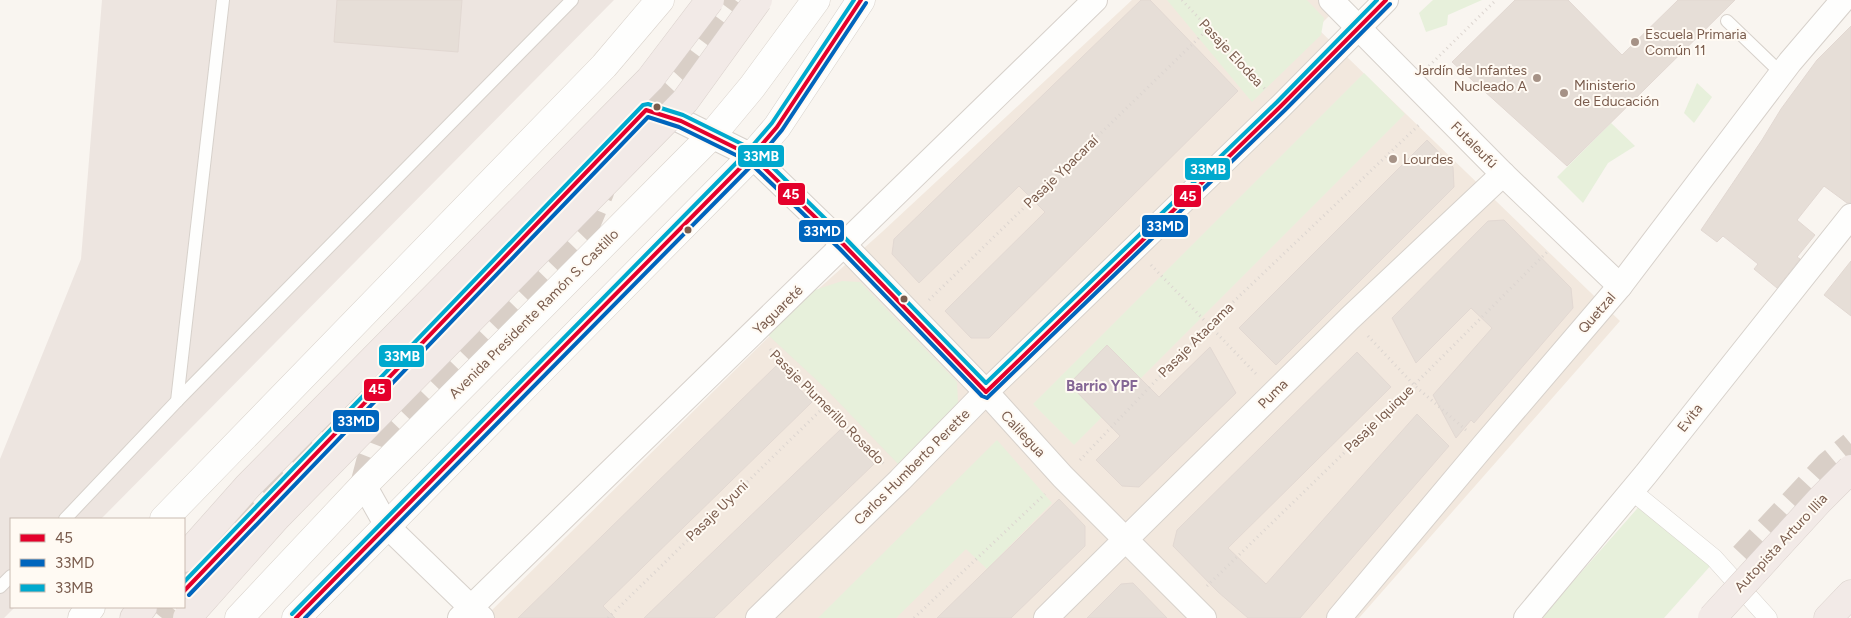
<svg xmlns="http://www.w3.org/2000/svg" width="1851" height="618" viewBox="0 0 1851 618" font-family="Figtree,sans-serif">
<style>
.residential{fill:#f2e8de}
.industrial{fill:#ede5e0}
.green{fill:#e7f0db}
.building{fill:#e6ded7;stroke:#e2d8d2}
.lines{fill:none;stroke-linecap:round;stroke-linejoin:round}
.minor-tunnel{stroke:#d9cfc7;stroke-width:24;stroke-dasharray:24 12;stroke-linecap:butt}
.secondary-tunnel{stroke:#d9cfc7;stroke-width:28;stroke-dasharray:28 14;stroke-linecap:butt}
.service-casing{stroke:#d7d1cb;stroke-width:14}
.pedestrian-casing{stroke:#d7d1cb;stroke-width:19}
.minor-casing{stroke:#d7d1cb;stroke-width:26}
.tertiary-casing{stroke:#d7d1cb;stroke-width:29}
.secondary-casing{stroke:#d9d2cb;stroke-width:29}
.motorway-casing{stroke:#dad1cc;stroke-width:29}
.path{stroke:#dcd5d0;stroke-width:3;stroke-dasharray:1 4;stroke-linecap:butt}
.service{stroke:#fefefd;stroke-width:12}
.pedestrian{stroke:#fefefd;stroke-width:18}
.minor{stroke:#fefefd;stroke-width:24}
.tertiary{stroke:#fefefd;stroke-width:28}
.secondary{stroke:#fefefd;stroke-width:28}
.motorway{stroke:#f2eae7;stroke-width:28}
.motorway-bridge-casing{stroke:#dad1cc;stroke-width:29;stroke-linecap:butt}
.motorway-bridge{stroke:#f2eae7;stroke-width:28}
.bus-1-casing{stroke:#fffaf3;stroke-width:8}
.bus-2-casing{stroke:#fffaf3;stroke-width:8}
.bus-3-casing{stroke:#fffaf3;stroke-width:8}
.bus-1{stroke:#e4002b;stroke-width:4}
.bus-2{stroke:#0065bd;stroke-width:4}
.bus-3{stroke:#00a9ce;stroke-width:4}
.poi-dot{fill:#a69286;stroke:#fffaf3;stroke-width:2}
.bus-dot{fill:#7a5c4d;stroke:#fffaf3;stroke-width:2}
.labels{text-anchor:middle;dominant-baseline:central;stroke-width:4;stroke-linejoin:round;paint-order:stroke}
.poi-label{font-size:14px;fill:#7a5c4d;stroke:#fffaf3;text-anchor:start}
.street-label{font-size:14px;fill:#7a5c4d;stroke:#fffaf3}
.neighbourhood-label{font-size:15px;font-weight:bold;fill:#846695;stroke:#fffaf3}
.line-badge{stroke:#fffaf3;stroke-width:2}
.badge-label{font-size:14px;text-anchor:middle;font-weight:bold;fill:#fff}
</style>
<rect width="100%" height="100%" fill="#f9f5f0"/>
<path class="residential" d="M1132,0H1345L1317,28L1620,321L1359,618H484L806,300L882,232Z"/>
<path class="industrial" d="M102,0H614L101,519H11V607H15L4,618H0V459L81,259Z"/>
<g class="green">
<path d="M1167,0H1307L1324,18L1321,35L1252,102Z"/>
<path d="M1433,0H1482L1448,15L1447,25L1426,32L1419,13Z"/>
<path d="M1364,73L1405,114L1074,445L1033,404Z"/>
<path d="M1697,83L1712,97L1694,123L1684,113Z"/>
<path d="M1611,123L1635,146L1608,163L1583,203L1557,177Z"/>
<path d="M842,281L860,282L957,382L958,403L898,464L825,388L767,334L812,291Z"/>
<path d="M997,440L1052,503L987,569L966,549L896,618H818Z"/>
<path d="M1643,502L1712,564L1664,618H1541Z"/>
</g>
<g class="building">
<path d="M337,0H462L458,52L334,42Z"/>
<path d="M1141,0H1150L1238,91L989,338H971L945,311L1045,212L1019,186L919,283L892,254L894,239Z"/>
<path d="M1515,0H1568L1622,55L1678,0H1735L1567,166L1452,62Z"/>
<path d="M1851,26V203H1847L1824,186L1797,220L1815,235L1797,257L1800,259L1777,288L1754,269L1758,264L1723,236L1717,242L1701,230L1762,140L1781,109L1817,60Z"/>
<path d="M1427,140L1453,167L1454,187L1276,365L1239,328Z"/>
<path d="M1504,220L1571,288L1573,308L1474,423L1471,420L1456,438L1433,395L1492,328L1471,308L1416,363L1392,318L1488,221Z"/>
<path d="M1851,261V316L1824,295Z"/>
<path d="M1107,345L1159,397L1210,347L1236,393L1139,487L1122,486L1096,460L1120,436L1069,384Z"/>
<path d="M1357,352L1391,387L1228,548L1266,584L1417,414L1449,446L1300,618H1248L1218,592L1173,546L1177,530Z"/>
<path d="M777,365L812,402L603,606L615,618H518Z"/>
<path d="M841,429L874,464L714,618H644Z"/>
<path d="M1059,499L1085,526V546L1011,618H937Z"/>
<path d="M1133,583L1167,618H1087L1121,584Z"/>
</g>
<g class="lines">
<g class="minor-tunnel">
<path d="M646,110L681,121"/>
<path d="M1742,555L1827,464L1851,444"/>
</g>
<g class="secondary-tunnel">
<path d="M364,485L370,462L379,439L586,225L600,192L601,184"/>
<path d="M184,591L604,155L682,71L735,0"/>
<path d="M162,618L171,607"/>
</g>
<defs>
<g id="service">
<path d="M1727,21L1781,73"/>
<path d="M177,401L572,0"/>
<path d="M65,519L177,401L223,0"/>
<path d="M0,587L11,576"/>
</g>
<path id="pedestrian" d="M1632,491L1714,558L1768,618"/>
<g id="minor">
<path d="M1331,0L1503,174L1620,286"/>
<path d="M681,121L752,156L844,245L986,392L1063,477L1204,618"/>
<path d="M364,485L387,526L482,618"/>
<path d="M460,618L1095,0"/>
<path d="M758,618L900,480L986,392L1281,106L1386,0"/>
<path d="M1046,618L1350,318L1503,174"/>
<path d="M1339,618L1484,445L1620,286L1790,62L1843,0"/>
<path d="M1526,618L1646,474L1851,216"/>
</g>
<path id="tertiary" d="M296,618L752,156L777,127L861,0"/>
<g id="secondary">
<path d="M164,519L604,66L660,0"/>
<path d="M82,618L91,607"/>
<path d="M239,618L364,485L712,135L752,87L816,0"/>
</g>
<g id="motorway">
<path d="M134,618L143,607"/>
<path d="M1828,618L1851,594"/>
</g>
</defs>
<use href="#service" class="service-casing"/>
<use href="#pedestrian" class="pedestrian-casing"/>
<use href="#minor" class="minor-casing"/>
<use href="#tertiary" class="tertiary-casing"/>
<use href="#secondary" class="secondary-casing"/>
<use href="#motorway" class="motorway-casing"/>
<g class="path">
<path d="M1182,0L1265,89"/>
<path d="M1429,66L1496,0"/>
<path d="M1151,265L1258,376"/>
<path d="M929,300L1209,28"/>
<path d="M1368,336L1414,385L1466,430"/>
<path d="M770,349L884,464"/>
<path d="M1080,460L1209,325L1421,123"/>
<path d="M1207,586L1414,385L1548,251"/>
<path d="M608,618L826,405"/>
<path d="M914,618L1045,494"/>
</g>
<use href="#service" class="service"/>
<use href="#pedestrian" class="pedestrian"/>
<use href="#minor" class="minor"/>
<use href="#tertiary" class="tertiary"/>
<use href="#secondary" class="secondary"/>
<use href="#motorway" class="motorway"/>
<defs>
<g id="motorway-bridge">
<path d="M184,558L248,486L650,79L710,0"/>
<path d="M187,618L276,518L685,101L758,0"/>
<path d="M1712,618L1819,501L1851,469"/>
</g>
</defs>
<use href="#motorway-bridge" class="motorway-bridge-casing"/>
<use href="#motorway-bridge" class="motorway-bridge"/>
<defs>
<g id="bus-1">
<path d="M184,591L646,110L681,121L752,156L844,245L986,392L1281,106L1386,0"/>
<path d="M296,618L752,156L777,127L861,0"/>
</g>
<g id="bus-2">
<path d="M189,595L648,117L679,127L748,161L840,249L982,396L987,398L1285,110L1390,4"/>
<path d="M305,618L757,160L782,130L866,3"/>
</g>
<g id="bus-3">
<path d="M184,582L643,105L648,104L683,115L756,151L848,241L986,383L1277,102L1377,0"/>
<path d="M292,614L747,152L772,123L854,0"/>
</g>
</defs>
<use href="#bus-1" class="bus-1-casing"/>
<use href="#bus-2" class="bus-2-casing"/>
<use href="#bus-3" class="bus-3-casing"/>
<use href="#bus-1" class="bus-1"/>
<use href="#bus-2" class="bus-2"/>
<use href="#bus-3" class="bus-3"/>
</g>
<g class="poi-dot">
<circle cx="1635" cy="42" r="5"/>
<circle cx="1537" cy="78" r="5"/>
<circle cx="1564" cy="93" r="5"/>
<circle cx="1393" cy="159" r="5"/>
</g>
<g class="bus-dot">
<circle cx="657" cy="107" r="4.5"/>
<circle cx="688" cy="230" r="4.5"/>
<circle cx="904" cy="299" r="4.5"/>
</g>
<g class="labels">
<g class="poi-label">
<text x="1645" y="34">Escuela Primaria<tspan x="1645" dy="16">Común 11</tspan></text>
<text x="1527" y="70" text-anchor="end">Jardín de Infantes<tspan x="1527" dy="16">Nucleado A</tspan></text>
<text x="1574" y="85">Ministerio<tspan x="1574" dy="16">de Educación</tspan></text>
<text x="1403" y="159">Lourdes</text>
</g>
<g class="street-label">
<text transform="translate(1231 53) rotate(47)">Pasaje Elodea</text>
<text transform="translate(1474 145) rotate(45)">Futaleufú</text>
<text transform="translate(1061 172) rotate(-44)">Pasaje Ypacaraí</text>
<text transform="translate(778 310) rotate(-44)">Yaguareté</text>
<text transform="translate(1597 313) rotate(-49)">Quetzal</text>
<text transform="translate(534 314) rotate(-45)">Avenida Presidente Ramón S. Castillo</text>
<text transform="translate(1196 340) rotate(-45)">Pasaje Atacama</text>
<text transform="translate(1273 394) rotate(-45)">Puma</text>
<text transform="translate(827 407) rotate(45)">Pasaje Plumerillo Rosado</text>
<text transform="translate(1690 418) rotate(-52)">Evita</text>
<text transform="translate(1379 419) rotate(-44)">Pasaje Iquique</text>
<text transform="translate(1023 434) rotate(47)">Calilegua</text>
<text transform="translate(912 467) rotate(-45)">Carlos Humberto Perette</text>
<text transform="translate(717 511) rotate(-44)">Pasaje Uyuni</text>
<text transform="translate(1781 543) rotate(-47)">Autopista Arturo Illia</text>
</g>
<g class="neighbourhood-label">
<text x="1102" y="386">Barrio YPF</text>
</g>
</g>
<g class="line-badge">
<rect x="737" y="144" width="48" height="24" rx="5" fill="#00a9ce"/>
<rect x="1184" y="157" width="47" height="24" rx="5" fill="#00a9ce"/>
<rect x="777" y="182" width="29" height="24" rx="5" fill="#e4002b"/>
<rect x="1173" y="184" width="29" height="24" rx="5" fill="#e4002b"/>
<rect x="1141" y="214" width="48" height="24" rx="5" fill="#0065bd"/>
<rect x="798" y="219" width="47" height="24" rx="5" fill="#0065bd"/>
<rect x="378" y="344" width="47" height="24" rx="5" fill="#00a9ce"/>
<rect x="363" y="378" width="29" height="24" rx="5" fill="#e4002b"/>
<rect x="332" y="409" width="48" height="24" rx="5" fill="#0065bd"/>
</g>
<g class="badge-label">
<text x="761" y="161">33MB</text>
<text x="1208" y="174">33MB</text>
<text x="791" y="199">45</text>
<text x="1188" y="201">45</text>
<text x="1165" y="231">33MD</text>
<text x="822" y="236">33MD</text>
<text x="402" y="361">33MB</text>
<text x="377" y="394">45</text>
<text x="356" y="426">33MD</text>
</g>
<rect x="10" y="518" width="175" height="90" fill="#fffaf3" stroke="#cabbb1"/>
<rect x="20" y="534" width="25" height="8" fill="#e4002b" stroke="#cabbb1"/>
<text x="55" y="543" font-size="15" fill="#7a5c4d">45</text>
<rect x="20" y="559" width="25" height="8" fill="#0065bd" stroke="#cabbb1"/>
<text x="55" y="568" font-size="15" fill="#7a5c4d">33MD</text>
<rect x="20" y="584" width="25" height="8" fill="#00a9ce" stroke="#cabbb1"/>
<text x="55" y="593" font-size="15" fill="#7a5c4d">33MB</text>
</svg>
